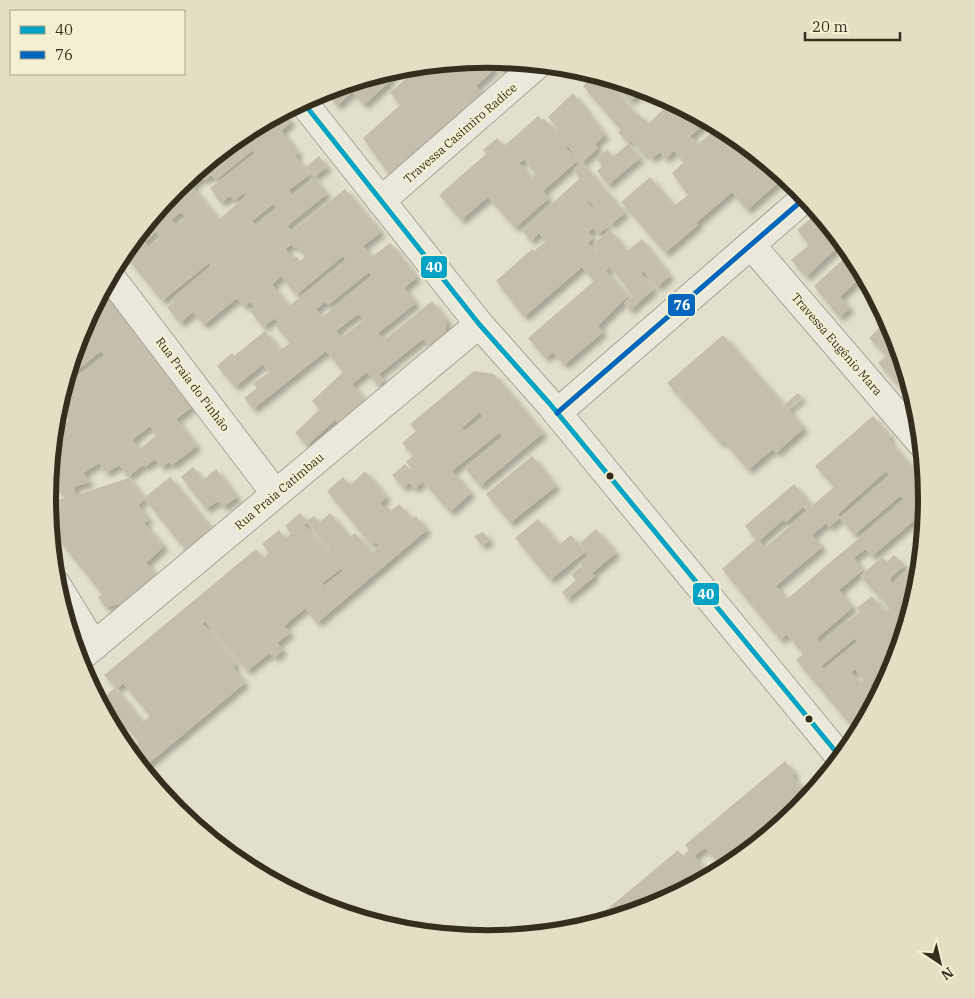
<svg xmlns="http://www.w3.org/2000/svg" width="975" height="998" viewBox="0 0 975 998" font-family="'IBM Plex Serif',serif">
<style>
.building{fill:#c5bead;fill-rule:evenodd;filter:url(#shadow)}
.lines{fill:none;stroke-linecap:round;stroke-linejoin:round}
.minor-casing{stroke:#a7a395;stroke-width:30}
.minor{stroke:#eae8dd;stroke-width:28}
.bus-1-casing{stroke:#f3efd2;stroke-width:9}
.bus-2-casing{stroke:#f3efd2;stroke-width:9}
.bus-1{stroke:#03a3c5;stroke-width:5}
.bus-2{stroke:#0065bd;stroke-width:5}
.bus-dot{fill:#352d1e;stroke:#f3efd2;stroke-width:2}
.labels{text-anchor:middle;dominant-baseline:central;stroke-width:4;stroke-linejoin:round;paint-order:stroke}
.street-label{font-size:12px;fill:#352d1e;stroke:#f3efd2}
.rim{fill:none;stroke:#352d1e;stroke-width:6}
.line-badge{stroke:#f3efd2;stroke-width:2}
.badge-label{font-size:14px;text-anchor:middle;font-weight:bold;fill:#fff}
</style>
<defs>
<filter id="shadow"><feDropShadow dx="4.5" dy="4.5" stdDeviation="2.5" flood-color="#0004"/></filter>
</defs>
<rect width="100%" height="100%" fill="#e2dfcc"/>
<g class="building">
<path d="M486,59L495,69L476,86L487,98L453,120L456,125L394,175L388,173L363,138L400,105L390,93L411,74L414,77L427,65Z"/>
<path d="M501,60L508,61L518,72L509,79L496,65Z"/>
<path d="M402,68L389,79L390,81L364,105L352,92L337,106L327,92L331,89Z"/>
<path d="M596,74L602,76L637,116L639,114L648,124L672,101L708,121L690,136L698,144L719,126L732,133L769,164L782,179L747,210L732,192L696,223L698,225L665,253L621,202L650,177L674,206L688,195L672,173L684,162L674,151L665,159L660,152L651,159L646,152L644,155L631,140L628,143L618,132L621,130L583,86Z"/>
<path d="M610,79L642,88L648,90L645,92L644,90L630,101Z"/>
<path d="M573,93L605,135L595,144L598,148L582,163L625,213L610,225L589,201L587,202L607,227L598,234L593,228L588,232L593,238L588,243L609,268L606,271L628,296L598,326L603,332L564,365L553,352L545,358L528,338L594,281L582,267L524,317L496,281L532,249L534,251L546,241L539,233L531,241L522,231L580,178L573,170L581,162L568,146L566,148L577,161L543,191L549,198L515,228L488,197L461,220L439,195L486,154L483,150L497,138L504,146L538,116L542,120L544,119L556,132L559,130L548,117ZM524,159L536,174L532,178L519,163Z"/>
<path d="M283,112L291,122L281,131L299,153L295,156L310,174L289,190L293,195L314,178L327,194L287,226L292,231L345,189L381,232L363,246L372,257L390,243L417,277L404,288L416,303L378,333L384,340L432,301L447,320L445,332L429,346L423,339L379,374L384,381L378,385L367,372L352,384L365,400L338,423L335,420L307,445L295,433L320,409L312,401L343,372L326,351L253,409L244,398L257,388L253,384L269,372L263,364L235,387L217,366L232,353L234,356L265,331L280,350L290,343L275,325L278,322L275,318L263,327L250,311L255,307L250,302L244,307L237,298L204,325L193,312L180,323L167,307L175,301L173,298L177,294L211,266L209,263L162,301L123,253L177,188L243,133ZM253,150L255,153L210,188L221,203L230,196L234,200L244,193L246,196L219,219L192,186L203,177L205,180L211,175L216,180ZM273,204L277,208L256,225L252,221ZM181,212L186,217L176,225L171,220ZM156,232L160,238L149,247L145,242ZM292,244L294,248L297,246L305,257L300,261L296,256L293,259L285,249ZM343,256L346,260L289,306L272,285L281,276L296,295ZM369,272L372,276L322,317L316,309L325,302L328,305ZM358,314L364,320L341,338L336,331Z"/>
<path d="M628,144L640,158L608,185L597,171L602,166L597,159L607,149L613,157Z"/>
<path d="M319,156L327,167L314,177L306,167Z"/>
<path d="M818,212L843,242L806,277L791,260L809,245L797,230Z"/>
<path d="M610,230L627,251L642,239L670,276L657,287L644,271L641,273L654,289L630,310L624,303L633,296L593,244Z"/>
<path d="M851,252L864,274L840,297L850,308L839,317L814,286Z"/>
<path d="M104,288L192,407L176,419L197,446L172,465L169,462L161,467L155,459L145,467L143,465L128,477L119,465L106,473L99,463L83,473L90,482L74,487L76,495L129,478L144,498L170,477L211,528L185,550L145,499L138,505L149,519L144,523L164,546L146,563L156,574L120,604L105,607L98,597L102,594L51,530L48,503L65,498L49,480L54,431L69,420L61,410L56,414L64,386L105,356L101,351L67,378L81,330ZM150,426L156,435L140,449L132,440Z"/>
<path d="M885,314L894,331L910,383L902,390L878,363L886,356L869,338L880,327L876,322Z"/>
<path d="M723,335L784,405L798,393L802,397L788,409L804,428L776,453L773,449L748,470L723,441L720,443L667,383Z"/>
<path d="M474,371L494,374L543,433L480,486L465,468L503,437L499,433L452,471L471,493L450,512L406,462L413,456L402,443L416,431L410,424ZM480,412L483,417L465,431L462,428Z"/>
<path d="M873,416L891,437L888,439L926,484L927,499L926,517L920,521L917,518L872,556L865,549L854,558L863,570L839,590L853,607L817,638L820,643L848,620L849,621L860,612L857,608L872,596L886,612L890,608L860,576L882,557L887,562L894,555L905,565L892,576L890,580L893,583L922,558L919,585L894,668L891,673L889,674L887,671L869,685L874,691L866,697L873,707L858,734L796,660L803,654L787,634L780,640L722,569L756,539L745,526L794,484L812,506L834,487L815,466ZM886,471L890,476L841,517L838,514ZM900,496L904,500L787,599L776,586L822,547L812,535L824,525L826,523L829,527L840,518L854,535ZM803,507L807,511L765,548L759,541L783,520L786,522ZM855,638L857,642L824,669L821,666ZM855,669L864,680L860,683L851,672Z"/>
<path d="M532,456L556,486L510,523L486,494Z"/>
<path d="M405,464L422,482L415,489L409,483L403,488L392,475Z"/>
<path d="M193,467L203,480L216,469L237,497L223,507L218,501L206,509L181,477Z"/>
<path d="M365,471L387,497L380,503L384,508L387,506L391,511L399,504L412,519L416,516L427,530L317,623L305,608L284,626L290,633L277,643L283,650L274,658L270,653L247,671L205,621L203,624L236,664L233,667L245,683L142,769L125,747L130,750L139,742L123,723L117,728L99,701L115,688L143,722L150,716L123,683L117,689L104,675L256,549L264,558L269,553L262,544L279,530L285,538L291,534L285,526L300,513L307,521L314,516L320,522L330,513L349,537L355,533L372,553L380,547L376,542L371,545L327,491L343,477L350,485ZM307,522L330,550L327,552L304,525ZM341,569L343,571L324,586L322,583Z"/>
<path d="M538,519L559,545L571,535L585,552L550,580L515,538Z"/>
<path d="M596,529L616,553L592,573L595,576L567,599L562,592L576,580L571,575L582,566L579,563L590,555L580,543Z"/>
<path d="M483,532L490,540L482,546L474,536Z"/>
<path d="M785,761L795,773L792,776L809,797L798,810L732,865L724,869L705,848L694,856L711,876L659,904L656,899L645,909L587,926L678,850L683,856L689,850L685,845Z"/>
</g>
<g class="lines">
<defs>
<g id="minor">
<path d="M302,101L479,324L550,404L841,758"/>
<path d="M381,201L538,64"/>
<path d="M751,245L922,444"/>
<path d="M110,276L275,493"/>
<path d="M557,413L806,197"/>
<path d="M56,584L94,646"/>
<path d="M78,659L479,324"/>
</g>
</defs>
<use href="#minor" class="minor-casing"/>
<use href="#minor" class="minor"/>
<defs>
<path id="bus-1" d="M302,101L479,324L550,404L841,758"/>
<path id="bus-2" d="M557,413L806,197"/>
</defs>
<use href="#bus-1" class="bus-1-casing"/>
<use href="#bus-2" class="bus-2-casing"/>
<use href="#bus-1" class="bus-1"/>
<use href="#bus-2" class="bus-2"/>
</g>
<g class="bus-dot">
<circle cx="610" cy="476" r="4.5"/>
<circle cx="809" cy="719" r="4.5"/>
</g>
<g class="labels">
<g class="street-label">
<text transform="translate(460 133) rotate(-41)">Travessa Casimiro Radice</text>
<text transform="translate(837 344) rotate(49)">Travessa Eugênio Mara</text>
<text transform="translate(193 384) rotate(53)">Rua Praia do Pinhão</text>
<text transform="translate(279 491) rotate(-40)">Rua Praia Catimbau</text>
</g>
</g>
<path d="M0 0H975V998H0ZM56 499a431 431 0 1 1 862 0a431 431 0 1 1-862 0Z" fill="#e4dfc4" fill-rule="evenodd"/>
<path class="rim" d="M56 499a431 431 0 1 1 862 0a431 431 0 1 1-862 0Z"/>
<g class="line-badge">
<rect x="420" y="255" width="28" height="24" rx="5" fill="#03a3c5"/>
<rect x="667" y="293" width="29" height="24" rx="5" fill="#0065bd"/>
<rect x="692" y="582" width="28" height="24" rx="5" fill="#03a3c5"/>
</g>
<g class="badge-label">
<text x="434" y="272">40</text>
<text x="682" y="310">76</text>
<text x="706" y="599">40</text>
</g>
<rect x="10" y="10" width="175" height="65" fill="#f3efd2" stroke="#a7a18a"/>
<rect x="20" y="26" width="25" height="8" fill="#03a3c5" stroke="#a7a18a"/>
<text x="55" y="35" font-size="15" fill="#352d1e">40</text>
<rect x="20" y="51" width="25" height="8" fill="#0065bd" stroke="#a7a18a"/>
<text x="55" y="60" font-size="15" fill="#352d1e">76</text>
<g transform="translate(940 963) rotate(145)" stroke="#f3efd2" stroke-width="4" paint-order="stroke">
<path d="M0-4L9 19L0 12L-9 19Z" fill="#352d1e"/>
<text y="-8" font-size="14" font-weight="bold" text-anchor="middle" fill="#352d1e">N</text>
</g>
<path d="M805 32v8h95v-8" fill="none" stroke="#352d1e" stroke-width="2.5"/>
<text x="812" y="32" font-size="15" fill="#352d1e" stroke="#f3efd2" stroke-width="4" paint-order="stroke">20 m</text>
</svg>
